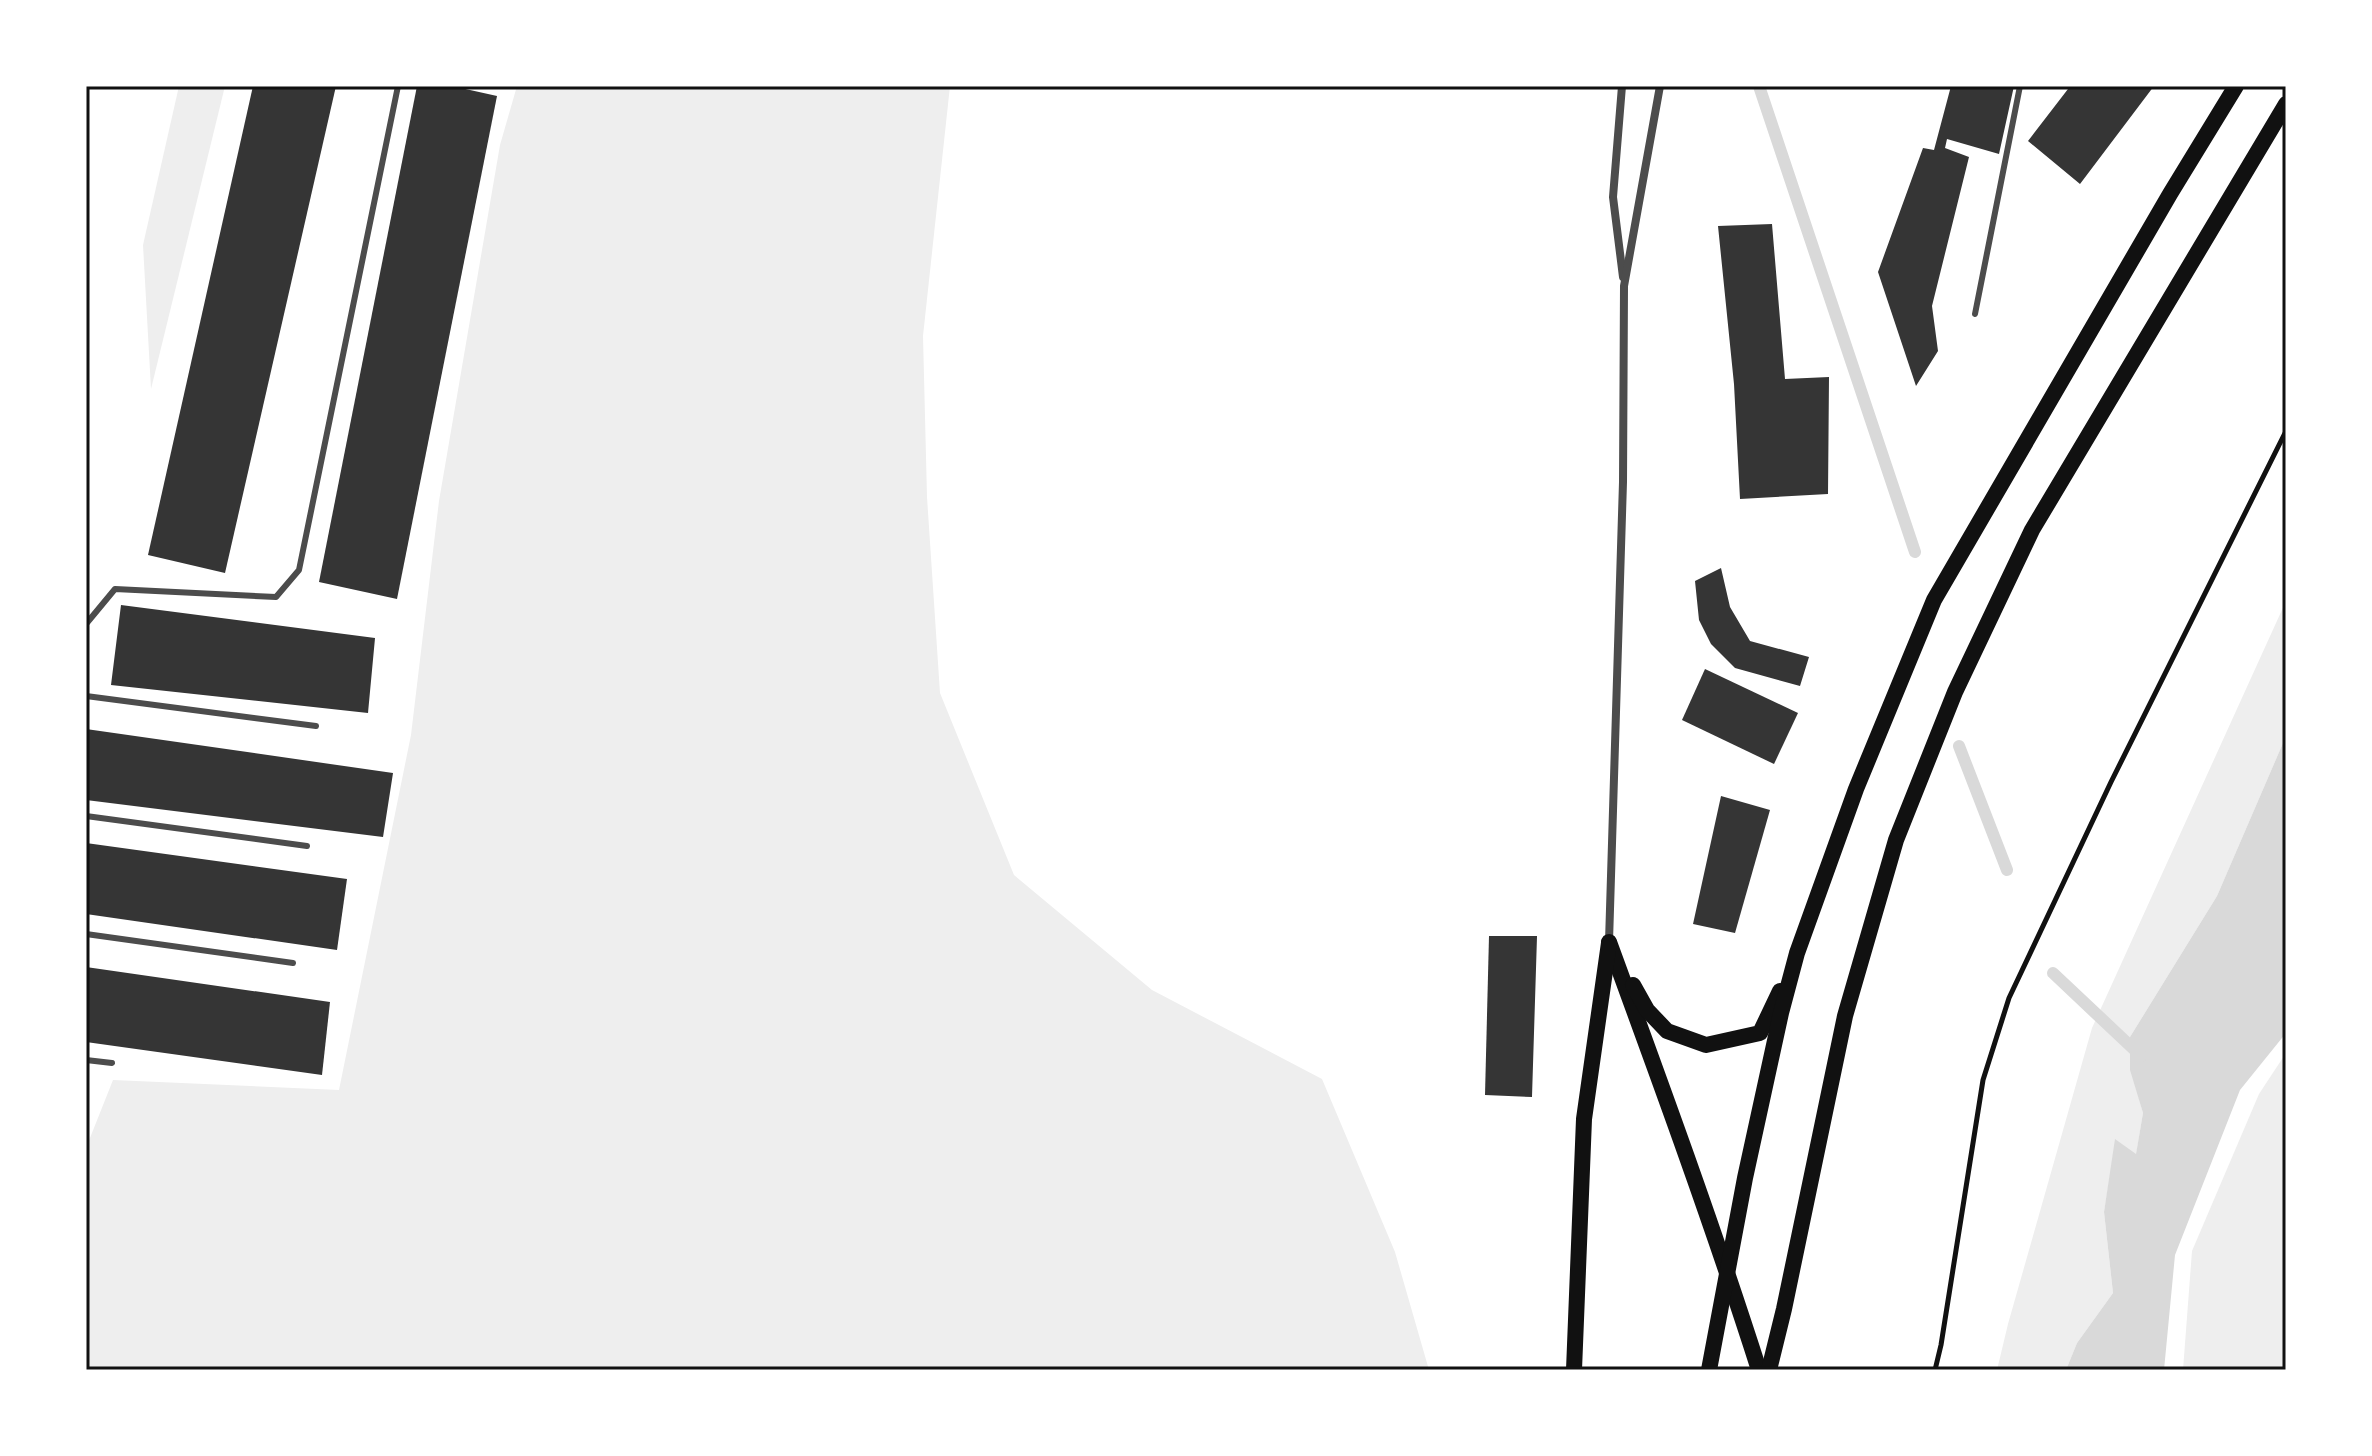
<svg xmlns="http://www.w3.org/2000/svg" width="2372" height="1456" viewBox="0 0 2372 1456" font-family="'Exo 2',sans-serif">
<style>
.green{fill:#eee}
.water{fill:#d9d9d9}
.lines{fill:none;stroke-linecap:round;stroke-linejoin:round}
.stream{stroke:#d9d9d9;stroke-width:12}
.building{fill:#353535}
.path{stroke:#111;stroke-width:5}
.service{stroke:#4c4c4c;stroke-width:6}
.minor{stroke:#4c4c4c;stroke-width:8}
.secondary{stroke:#111;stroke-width:16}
.neatline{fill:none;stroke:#111;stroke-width:3}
</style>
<rect width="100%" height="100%" fill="#fff"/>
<g class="green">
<path d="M179,86H225L151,389L143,245Z"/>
<path d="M517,86H950L923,336L927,497L940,693L1014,875L1152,990L1322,1079L1395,1252L1429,1370H86V1148L113,1080L339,1090L411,735L439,501L500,145Z"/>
<path d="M2286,601V736L2217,896L2130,1037L2131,1070L2143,1113L2136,1155L2116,1140L2104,1212L2113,1293L2077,1343L2066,1370H1997L2008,1324L2092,1028Z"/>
<path d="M2286,1053V1370H2183L2192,1251L2259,1094Z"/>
</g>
<path class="water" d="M2286,736V1033L2240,1090L2175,1255L2164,1370H2066L2077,1343L2113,1293L2104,1212L2115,1139L2136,1154L2143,1113L2130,1070V1037L2217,896Z"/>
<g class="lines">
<g class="stream">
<path d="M1759,86L1915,552"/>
<path d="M1959,746L2007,870"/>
<path d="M2053,973L2141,1056"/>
</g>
</g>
<g class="building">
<path d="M253,86H336L225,573L148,555Z"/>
<path d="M417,86H452L497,96L397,599L319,582Z"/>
<path d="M1951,86H2014L1999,154L1947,139L1945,148L1969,157L1932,306L1938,351L1916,386L1878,272L1923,148L1934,150Z"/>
<path d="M2066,86H2154L2080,184L2028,141L2068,89Z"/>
<path d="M1772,224L1785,379L1829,377L1828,494L1740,499L1734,384L1718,226Z"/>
<path d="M1721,568L1730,607L1750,641L1809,657L1800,686L1735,668L1711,644L1699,620L1695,581Z"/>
<path d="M121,605L375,638L368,713L111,685Z"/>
<path d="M1705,669L1798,713L1774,764L1682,720Z"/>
<path d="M86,729L393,773L383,837L86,800Z"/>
<path d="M1721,796L1770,810L1735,933L1693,924Z"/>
<path d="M86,843L347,879L337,950L86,914Z"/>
<path d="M1489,936H1537L1532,1097L1485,1095Z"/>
<path d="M86,967L330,1002L322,1075L86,1042Z"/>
</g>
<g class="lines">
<path class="path" d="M1935,1370L1941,1345L1983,1080L2009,998L2111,782L2286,431"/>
<g class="service">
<path d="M1975,314L2020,86"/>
<path d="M86,624L115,589L276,597L299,570L398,86"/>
<path d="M86,696L316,726"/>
<path d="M86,816L307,846"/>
<path d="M86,934L293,963"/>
<path d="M86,1060L112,1063"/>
</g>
<g class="minor">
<path d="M1622,86L1613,197L1623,277"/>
<path d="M1609,942L1623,482L1624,286L1660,86"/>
</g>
<g class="secondary">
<path d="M1609,942C1661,1084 1713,1226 1759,1370"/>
<path d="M1633,985L1647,1010L1667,1031L1706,1045L1760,1033L1780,991"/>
<path d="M1574,1370L1584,1119L1609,943"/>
<path d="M1709,1370L1745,1178L1781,1013L1797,953L1856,789L1934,600L2170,194L2236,86"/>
<path d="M1769,1370L1784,1309L1845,1016L1896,840L1955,692L2032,530L2286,104"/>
</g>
</g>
<rect width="2372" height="1456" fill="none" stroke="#ffffff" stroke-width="176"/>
<rect x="88" y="88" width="2196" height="1280" class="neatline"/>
</svg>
